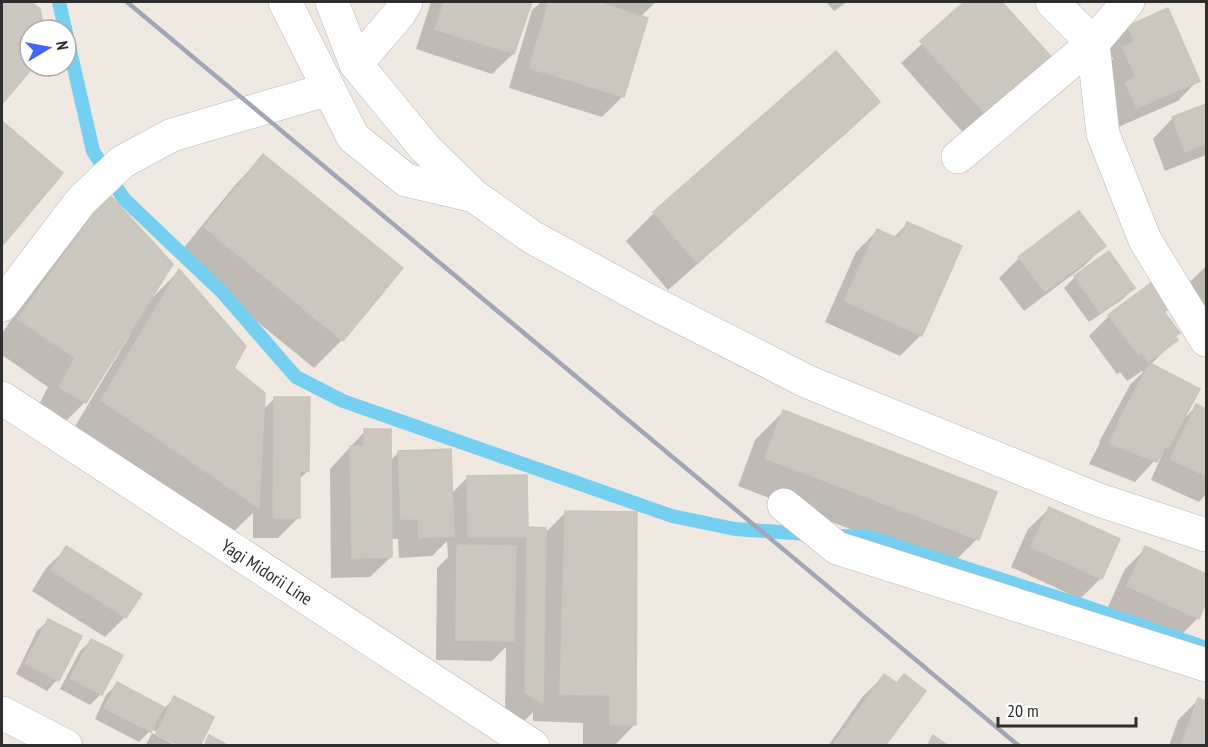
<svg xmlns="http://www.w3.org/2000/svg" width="1208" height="747" viewBox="0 0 1208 747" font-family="'PT Sans Narrow',sans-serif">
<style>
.shadow{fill:#0003}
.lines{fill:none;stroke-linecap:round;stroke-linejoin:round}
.stream{stroke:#75cff0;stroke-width:14}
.building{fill:#cbc7bf;stroke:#cbc5ba;stroke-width:1.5}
.street-casing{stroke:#b4b7c1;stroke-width:34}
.secondary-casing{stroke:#b4b7c1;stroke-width:34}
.street{stroke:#fff;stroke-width:33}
.secondary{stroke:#fff;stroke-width:33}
.rail{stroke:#a3a6b8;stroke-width:4.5}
.labels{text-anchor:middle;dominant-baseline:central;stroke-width:6;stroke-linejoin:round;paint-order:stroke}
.street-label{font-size:18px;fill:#2e2e2e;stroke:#fff}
</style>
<rect width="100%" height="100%" fill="#efe9e1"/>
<g class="shadow">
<path d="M2,2H29L38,10L42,30H30V66H32L2,102Z"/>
<path d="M431,2H530L513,54L492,74L416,49Z"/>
<path d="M541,2H591L603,5L604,2H656L640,17L623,96L602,117L509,88L532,10Z"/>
<path d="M826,2H847L834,11Z"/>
<path d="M967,2H1000L1052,60L968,138L901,63Z"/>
<path d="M1129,27L1198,80L1178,101L1116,128L1102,69L1113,59L1108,47Z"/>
<path d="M878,102L850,130L668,290L626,241L654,213Z"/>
<path d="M1206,105V155L1165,171L1153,139L1173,118Z"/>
<path d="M2,123L61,173L2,244Z"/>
<path d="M263,156L400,268L342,340L314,368L177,256L236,184Z"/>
<path d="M108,195L149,301L179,271L232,369L263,410L274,399L308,471L298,480L299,517L278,538H253V513L230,535L74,428L131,333L128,332L85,402L57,430L33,416L48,387L2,355V333L80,223Z"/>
<path d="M907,224L921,335L900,356L825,322L856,252L877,231L893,238Z"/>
<path d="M1104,246L1084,266L1024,311L999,278L1019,258Z"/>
<path d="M1108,253L1133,288L1123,299L1089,322L1064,288L1075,277Z"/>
<path d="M1206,266V335L1184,288Z"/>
<path d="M1169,308L1163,313L1176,340L1150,365L1183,420L1196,406L1206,411V494L1199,502L1151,480L1164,450L1135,482L1089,464L1100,443L1099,442L1130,385L1143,372L1142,371L1127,381L1120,372L1117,374L1089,336L1109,316Z"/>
<path d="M783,412L977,539L949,567L738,486L755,440Z"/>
<path d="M365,431L390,461L398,453L451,494L468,477L526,529L544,534L566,512L635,724L614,746H583V723L533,721V712L521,724L505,714L506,647L492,661L436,660L437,568L448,557L447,541L432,556L399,558L398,539H391V557L370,577L331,578L330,469Z"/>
<path d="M1049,509L1101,578L1080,599L1011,567L1028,529Z"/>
<path d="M67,548L125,617L105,637L32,591L46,568Z"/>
<path d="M1146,548L1206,576V598L1198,618L1177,639L1108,607L1125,569Z"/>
<path d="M48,621L57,680L47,691L16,674L37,631Z"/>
<path d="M91,641L101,694L90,705L60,689L80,651Z"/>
<path d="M884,676L896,684L884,746H828L863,696Z"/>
<path d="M117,684L159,714L174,698L183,746L153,730L155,726L139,742L95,719L106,695Z"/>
<path d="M1199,699L1206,702V746H1169L1178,720Z"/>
<path d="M152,733L177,746L146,745Z"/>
</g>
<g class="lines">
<g class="stream">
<path d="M59,2L93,151L124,199L222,292L296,377L343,401L672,516L735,529L808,534"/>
<path d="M839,536L868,537L1090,608L1206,648"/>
</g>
</g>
<g class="building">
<path d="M2,2H31L40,9L44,30H30V66H34L2,104Z"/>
<path d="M444,2H532L514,54L435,29Z"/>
<path d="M549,2H596L648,18L624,97L529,68Z"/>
<path d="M964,2H1002L1054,60L989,118L920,41Z"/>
<path d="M1168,8L1200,81L1137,108L1125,82L1136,77L1122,47L1134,42L1128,26Z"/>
<path d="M836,51L880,102L697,263L653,212Z"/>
<path d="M1206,104V144L1185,152L1172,117Z"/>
<path d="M2,121L63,173L2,246Z"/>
<path d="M263,154L403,268L343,341L204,227Z"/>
<path d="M108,193L173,264L86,403L59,387L75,358L18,319Z"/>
<path d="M1079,211L1106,246L1045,292L1018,257Z"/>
<path d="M907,222L962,246L922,336L844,301L877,229L899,239Z"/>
<path d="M1109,251L1135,288L1100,313L1074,276Z"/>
<path d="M179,269L246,346L234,368L265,393L259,508L101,400Z"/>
<path d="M1151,283L1171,308L1164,312L1180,333L1175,336L1178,340L1148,362L1141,352L1139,355L1108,315Z"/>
<path d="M1150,363L1200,389L1168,448L1165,447L1157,462L1109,443L1119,422H1118Z"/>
<path d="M274,397H310L309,471H300V518H273Z"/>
<path d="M1196,404L1206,409V476L1170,459Z"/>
<path d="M783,410L997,492L979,540L765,458Z"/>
<path d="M364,429H391L392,557L352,558L350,446H364Z"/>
<path d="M451,449L454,536L419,538L418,519H401L398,451Z"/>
<path d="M527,475L528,527L546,528L543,704L525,693L527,537H468L467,476Z"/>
<path d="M1049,507L1120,539L1102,579L1031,547Z"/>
<path d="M565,511L637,512L636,725H610V695L560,694Z"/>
<path d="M457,545L516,546L514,641L456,640Z"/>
<path d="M66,546L142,594L126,618L51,570Z"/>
<path d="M1145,546L1206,574V602L1199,619L1127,586Z"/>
<path d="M48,619L82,636L59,681L25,663Z"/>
<path d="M91,639L123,655L102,695L70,678Z"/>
<path d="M884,674L897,683L904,674L926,691L885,746H832Z"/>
<path d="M117,682L164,707L151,732L104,708Z"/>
<path d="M174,696L214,717L200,746H180L156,734Z"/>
<path d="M1198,698L1206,701V746H1181Z"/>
<path d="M209,735L229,746H204Z"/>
<path d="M933,735L949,746H927Z"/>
</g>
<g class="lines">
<defs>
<g id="street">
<path d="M285,2L353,137L406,180L474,196"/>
<path d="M1052,2L1093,43L1103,134L1145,240L1206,340"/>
<path d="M356,64L399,14L406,2"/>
<path d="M958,157L1093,43L1128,2"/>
<path d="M2,305L81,201L122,162L172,135L329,89"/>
<path d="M784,505L837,548L1206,665"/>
<path d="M2,713L66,746"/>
</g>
<g id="secondary">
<path d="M332,2L356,64L425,148L474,196L532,237L649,301L808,382L1099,500L1206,535"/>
<path d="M2,398L533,746"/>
</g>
</defs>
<use href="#street" class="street-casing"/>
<use href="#secondary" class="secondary-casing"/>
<use href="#street" class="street"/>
<use href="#secondary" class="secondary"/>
<path class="rail" d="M127,2L1019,746"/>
</g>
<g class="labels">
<g class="street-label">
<text transform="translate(267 572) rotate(33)">Yagi Midorii Line</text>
</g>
</g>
<rect width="1208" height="747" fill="none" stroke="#2e2e2e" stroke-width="6"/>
<g transform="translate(48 48) rotate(80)"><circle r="28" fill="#ffffff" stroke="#ababab" stroke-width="1.5"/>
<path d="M0-4.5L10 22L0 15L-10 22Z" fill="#4264fb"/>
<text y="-9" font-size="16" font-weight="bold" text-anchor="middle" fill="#2e2e2e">N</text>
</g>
<path d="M998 717v9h138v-9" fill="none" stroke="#2e2e2e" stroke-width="3"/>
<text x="1007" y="717" font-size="18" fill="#2e2e2e" stroke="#ffffff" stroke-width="4.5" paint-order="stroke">20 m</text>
</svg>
